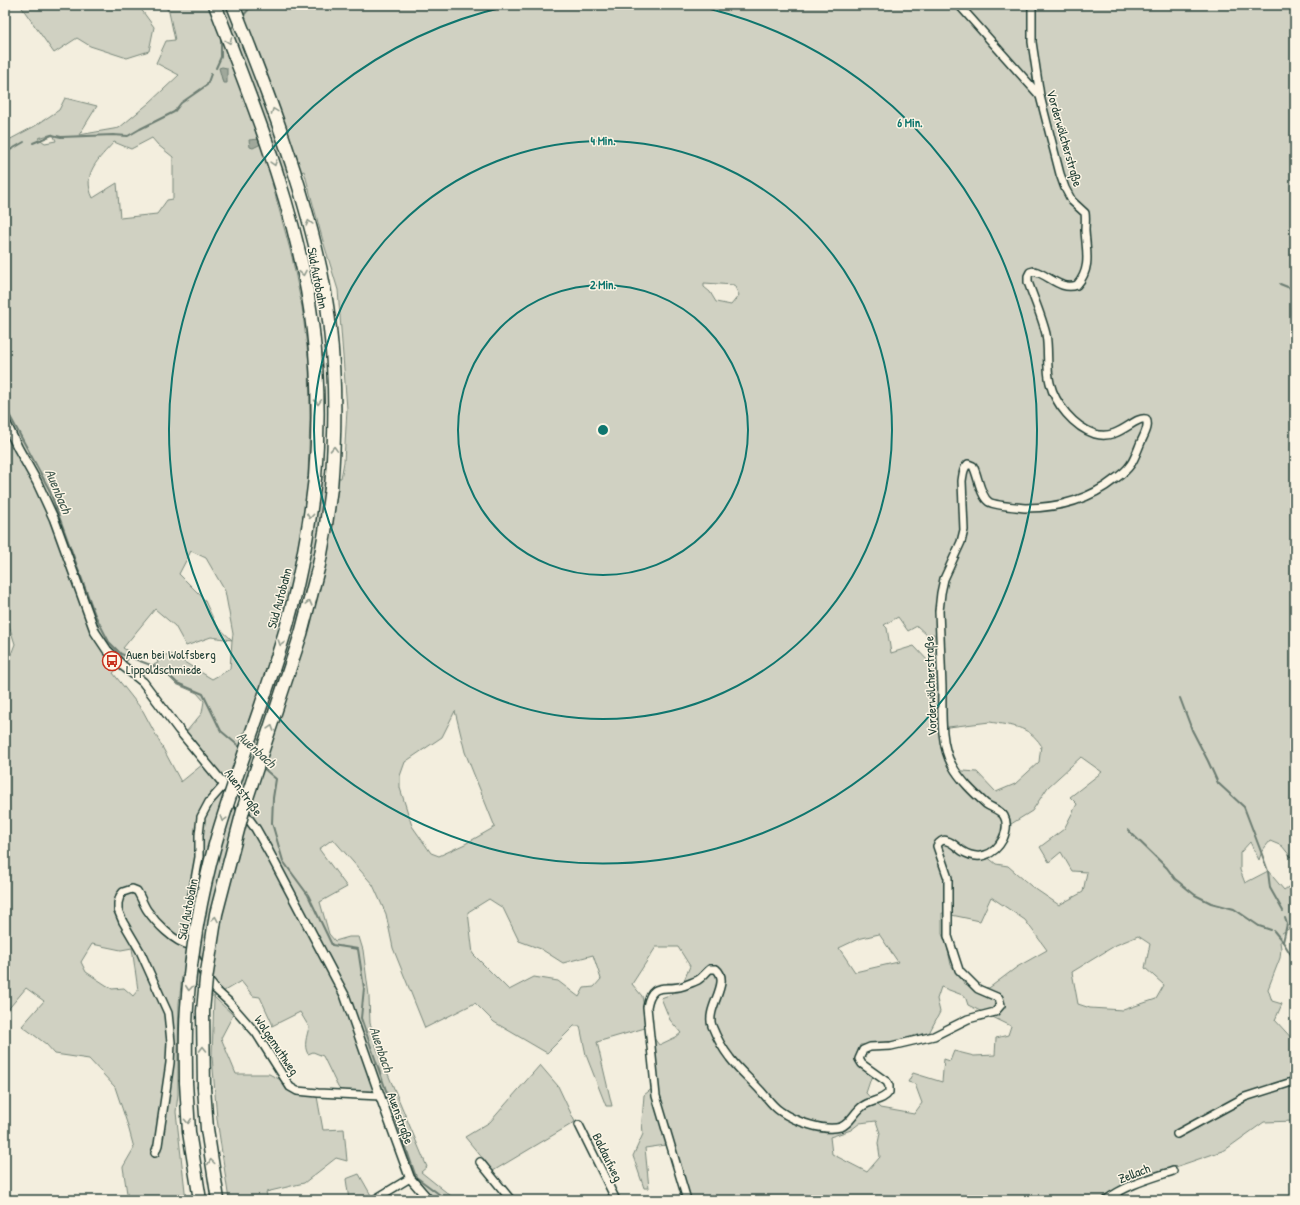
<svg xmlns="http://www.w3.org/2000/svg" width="1300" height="1205" viewBox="0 0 1300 1205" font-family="'Patrick Hand',sans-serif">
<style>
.green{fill:#d0d1c2;stroke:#78877b;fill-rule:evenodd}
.water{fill:#a0a89b;stroke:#6c7d72}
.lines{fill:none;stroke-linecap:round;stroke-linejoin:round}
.stream{stroke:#6c7d72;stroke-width:2}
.minor-casing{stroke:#1f3d34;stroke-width:10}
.tertiary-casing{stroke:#1f3d34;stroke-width:11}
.motorway-casing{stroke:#1f3d34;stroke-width:15}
.minor{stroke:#fcf5e5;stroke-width:7}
.tertiary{stroke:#fcf5e5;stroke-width:8}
.motorway{stroke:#fcf5e5;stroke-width:12}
.motorway-bridge-casing{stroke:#1f3d34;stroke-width:15;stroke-linecap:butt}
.motorway-bridge{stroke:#fcf5e5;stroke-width:12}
.oneway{stroke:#8e998c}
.ring{fill:none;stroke:#0f766e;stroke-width:2}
.labels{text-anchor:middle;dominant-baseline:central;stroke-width:3;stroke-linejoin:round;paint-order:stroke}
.street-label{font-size:13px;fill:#1f3d34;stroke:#fcf5e5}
.poi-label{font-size:13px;fill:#1f3d34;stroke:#fcf5e5;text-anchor:start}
.water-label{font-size:14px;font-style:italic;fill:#465d53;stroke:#fcf5e5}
.centre{fill:#0f766e;stroke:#fcf5e5;stroke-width:2}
.ring-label{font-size:12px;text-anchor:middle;font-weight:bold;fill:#0f766e;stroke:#fcf5e5;stroke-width:3;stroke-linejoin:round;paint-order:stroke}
</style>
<rect width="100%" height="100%" fill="#f3eede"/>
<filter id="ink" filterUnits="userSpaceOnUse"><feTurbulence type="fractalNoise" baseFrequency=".025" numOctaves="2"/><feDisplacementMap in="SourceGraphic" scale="8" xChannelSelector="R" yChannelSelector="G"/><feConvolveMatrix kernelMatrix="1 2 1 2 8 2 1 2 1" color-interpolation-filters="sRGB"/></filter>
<g filter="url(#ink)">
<g class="green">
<path d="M20,5H138L154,27L149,51L127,58L90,46L77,38L54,53Z"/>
<path d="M164,5H1295V862L1282,846L1270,841L1262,851L1259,860L1250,842L1240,853V870L1245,883L1268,871L1284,890L1295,882V925L1282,933L1280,942L1281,948L1280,958L1268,989L1272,1001L1282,1004L1275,1020L1295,1042V1121L1264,1122L1225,1150L1120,1186L1100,1200H691L687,1189L666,1145L645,1148L649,1188H644L633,1156L643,1134L642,1121L644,1095L653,1088L648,1030L659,1045L676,1037L681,1033L670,1020L661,998L672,994L667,983H683L690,966L678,947H656L632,984L642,996L644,1007L645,1028L597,1042L612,1106H606L586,1055L580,1026H574L547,1053L494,1022L475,1003L425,1028L393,948L386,914L373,885L333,839L319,849L347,887L320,902L329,934L335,941L349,937H359L363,950L369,996L370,1023L377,1048L427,1167L421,1172L456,1200H433L414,1177L382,1091L369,1093L342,1092L338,1087L323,1056L313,1052L308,1054C303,1046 307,1036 309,1027L300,1012L272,1026V1023L260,997L253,996L241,981L214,997L233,1015L221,1038L236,1074H269L281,1080L293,1091H316L323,1130L344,1129L347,1161L336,1158L304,1183L266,1192L268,1200H229L217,1119L212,1056L214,997L182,976L179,1003L178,1055V1094L176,1112L186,1200H128L123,1167L134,1148L128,1126L115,1087L89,1059L55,1054L46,1044L22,1026L44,1001L26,988L5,1013V670L15,644L5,613V142L35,126L59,110L65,98L97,106L79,135L119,128L149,103L179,75L156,63L166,41L175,40L169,12ZM53,134L56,141L45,143L38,138ZM152,138L158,145L173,157V199L167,200L157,214L120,218L117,183L93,198C81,173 99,159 114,142L131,149ZM304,171L323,241L338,290L347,409L344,462L341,478L308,476L310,419L309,363L302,307L292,257L272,183ZM704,283L734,285L739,295L731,305L716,302L710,292L704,287ZM191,551L206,558L225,591L233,634L232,640L216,625L204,599L179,574ZM155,609L175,626L186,646L211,637L232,640L230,669L212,679L171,654L156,657L158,663L153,665L163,671L176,684L197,693L204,701L202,713L186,732L208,760L181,782L143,711L113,673L127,661L131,653L123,648ZM898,617L908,631L917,626L927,635L934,634L931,664L914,646L891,653L887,628L884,625ZM455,711L465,752L495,827L465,844L439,856L431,853L412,826L400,788V776L405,762L442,737ZM990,722C1011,726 1028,725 1041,745L1039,762L1015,784L996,792L977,772L951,770L941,748L940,728ZM1081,757L1102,772L1070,797L1077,804L1064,829L1040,847L1049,862L1061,852L1072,871L1087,872L1083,892L1059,905L1031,886L1008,866L996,864L981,852L991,849L1003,829L1032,811L1048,787ZM991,897L1025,920L1047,950L1017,967L989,988L965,984L951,965L947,945L942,934V913L980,921ZM489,899L503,908L519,941L541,949L563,963L593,955L601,979L594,987L584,988L579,997L558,981L534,977L509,990L473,954L468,912ZM879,934L898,962L855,972L839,948L858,939ZM1138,936L1150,944L1145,968L1164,985L1156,999L1123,1010L1090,1008L1078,1004L1072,972L1116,945ZM92,944L121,950L132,948L138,990L133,996L124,988L112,989L86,972L81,962ZM941,987L965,996L968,1005L1011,1026L1008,1035L996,1038L995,1055L974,1056L954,1051L950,1061L944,1059L942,1082L913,1073L908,1082L915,1084L922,1103L914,1114L880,1108L866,1093L872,1075L861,1065L856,1056L860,1045L894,1043L929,1033L940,1012L937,999ZM876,1121L880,1133L878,1143L880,1157L867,1172L832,1154L830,1137L851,1130L860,1123Z"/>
<path d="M540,1065L558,1086L575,1122L493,1171L465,1137L490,1122Z"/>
<path d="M359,1174L372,1197L370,1200H349L346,1179Z"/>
</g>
<g class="water">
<path d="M222,67L227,68V83H223L219,68Z"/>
<path d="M260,139L261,144L253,148L250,147L249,140Z"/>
</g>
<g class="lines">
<g class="stream">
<path d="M242,17L249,9L271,5"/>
<path d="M230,30L236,23"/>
<path d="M216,68L221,57V40L223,38"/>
<path d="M33,143L52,135L61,137L113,135L128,136L140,129L174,112L181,103L207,85L211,74"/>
<path d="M5,153L24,142"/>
<path d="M1280,284L1295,290"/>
<path d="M5,407L49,489L95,615L109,642L121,654L164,670L177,683L203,694L221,731L241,748"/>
<path d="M1180,698L1192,730L1208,761L1218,783L1244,807L1260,849L1268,871L1270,888L1283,911"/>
<path d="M262,767L276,779L273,798L272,823L283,861L308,895L332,945L358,949L364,988L361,1018L416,1177L447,1200"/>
<path d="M1128,830L1167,868L1175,879L1195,895L1211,903L1234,909L1259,926L1271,930"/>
<path d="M1285,918L1287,924L1283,942L1295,961"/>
<path d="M1274,931L1283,942"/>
</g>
<defs>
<g id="minor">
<path d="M959,5L1040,96"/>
<path d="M195,920L192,896L199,857V835L201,817L209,802L224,785"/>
<path d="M194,954L203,973L216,990L229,1002L256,1033L290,1087L297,1091L318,1093L380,1096"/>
<path d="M579,1125L616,1200"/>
<path d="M1177,1134L1245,1097L1295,1081"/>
<path d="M155,1153L158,1145L170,1063L171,1042L168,1013L140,951L123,922L118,910V903L120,896L123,892L132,889L137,891C141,897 143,904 147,910C156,923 174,942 189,945"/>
<path d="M480,1162L511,1200"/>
<path d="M376,1200L377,1198L410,1178"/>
<path d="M687,1200L656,1096L647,1007C652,980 665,992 683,986C688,984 694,982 698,980C703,977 706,972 710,969H716C732,982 705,1008 712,1026C716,1036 723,1049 730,1058C738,1069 750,1079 759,1089C766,1096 772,1106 780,1111C794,1121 824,1132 841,1127C851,1123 854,1112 863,1106C871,1100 883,1101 889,1092V1086L887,1082L862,1064L859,1059L863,1050L870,1047L891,1046L934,1036L968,1019L995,1012L1001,1005L999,998L978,989L959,970L948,936V878L937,846C939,842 943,839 947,841C952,842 958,848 962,851C978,861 994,856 1003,839C1006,832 1008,823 1004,816C1000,810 992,808 986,804C974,793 960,780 952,765C940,745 942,711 942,688C941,662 940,637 939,611L941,593L944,579L961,542L964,530L962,481C963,475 963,468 968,464L973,466C978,475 980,496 989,502C996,506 1017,507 1025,508C1058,508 1089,500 1115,479C1121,475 1127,470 1131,464C1135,458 1138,449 1141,442C1144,435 1150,426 1146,419C1134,416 1119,441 1095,434C1074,427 1055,404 1050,383C1046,367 1049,350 1046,334C1042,317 1034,299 1028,282V276L1030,272L1034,271C1049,275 1061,291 1077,285C1092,268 1086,250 1085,230C1085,224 1086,219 1085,213L1072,201L1065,188L1060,174L1040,96L1032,42V5"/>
<path d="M1106,1200C1126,1185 1149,1179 1173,1171"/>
</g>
<path id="tertiary" d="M5,421L18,448L37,482L54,519L95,632L107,650L123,666L143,682L179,730L222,782L256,829L269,852L345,996L380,1096L410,1178L429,1200"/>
<g id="motorway">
<path d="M215,5C246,86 279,167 299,252C317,326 321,402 315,478"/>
<path d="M233,5C264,83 295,163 315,245C335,324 338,406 331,488"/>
<path d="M186,1082L189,1132L200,1200"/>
<path d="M204,1088L207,1129L218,1200"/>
</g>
</defs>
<use href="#minor" class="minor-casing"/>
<use href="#tertiary" class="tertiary-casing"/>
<use href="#motorway" class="motorway-casing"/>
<use href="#minor" class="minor"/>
<use href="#tertiary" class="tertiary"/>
<use href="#motorway" class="motorway"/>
<defs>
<g id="motorway-bridge">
<path d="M186,1082C186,1057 185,1032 187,1007C191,951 201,895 216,841C237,768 266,698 287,625C301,576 309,528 315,478"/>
<path d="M204,1088L203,1011L206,979L216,914L244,807L301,634L319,565L325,532L331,488"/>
</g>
</defs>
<use href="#motorway-bridge" class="motorway-bridge-casing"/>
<use href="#motorway-bridge" class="motorway-bridge"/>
</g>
<defs><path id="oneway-chevron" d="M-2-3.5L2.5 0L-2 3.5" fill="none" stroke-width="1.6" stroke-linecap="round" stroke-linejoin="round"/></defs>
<g class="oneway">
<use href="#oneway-chevron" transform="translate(229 41) rotate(69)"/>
<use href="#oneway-chevron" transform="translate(274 111) rotate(-110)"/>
<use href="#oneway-chevron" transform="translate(274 163) rotate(72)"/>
<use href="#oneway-chevron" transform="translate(309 223) rotate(-105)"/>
<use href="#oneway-chevron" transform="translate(303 273) rotate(79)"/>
<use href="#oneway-chevron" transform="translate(318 402) rotate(88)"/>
<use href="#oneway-chevron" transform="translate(334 449) rotate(-88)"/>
<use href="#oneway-chevron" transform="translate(310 516) rotate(96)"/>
<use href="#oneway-chevron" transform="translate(309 603) rotate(-75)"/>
<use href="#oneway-chevron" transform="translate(281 643) rotate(107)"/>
<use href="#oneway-chevron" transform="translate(271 728) rotate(-72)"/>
<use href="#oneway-chevron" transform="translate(223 819) rotate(107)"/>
<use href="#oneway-chevron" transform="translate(215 919) rotate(-80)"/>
<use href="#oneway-chevron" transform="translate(189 988) rotate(95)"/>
<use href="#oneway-chevron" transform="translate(203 1049) rotate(-91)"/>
<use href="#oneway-chevron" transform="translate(188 1121) rotate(86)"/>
<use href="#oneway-chevron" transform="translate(211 1162) rotate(-98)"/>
</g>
</g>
<g class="ring">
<circle cx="603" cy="430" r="145"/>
<circle cx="603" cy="430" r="289"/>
<path d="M693 5A434 434 0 1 1 513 5"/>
</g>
<defs>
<symbol id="bus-ring" viewBox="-11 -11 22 22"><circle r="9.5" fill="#fcf5e5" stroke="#c8321e" stroke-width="1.5"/><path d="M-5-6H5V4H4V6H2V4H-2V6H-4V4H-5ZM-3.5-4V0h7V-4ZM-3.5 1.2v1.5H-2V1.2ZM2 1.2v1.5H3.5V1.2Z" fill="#c8321e"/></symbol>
</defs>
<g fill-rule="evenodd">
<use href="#bus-ring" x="101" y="650" width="22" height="22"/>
</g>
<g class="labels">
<g class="street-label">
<text transform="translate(1065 138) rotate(74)">Vorderwölcherstraße</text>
<text transform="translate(318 278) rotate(79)">Süd Autobahn</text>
<text transform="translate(279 598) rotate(-75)">Süd Autobahn</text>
<text transform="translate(930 686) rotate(-92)">Vorderwölcherstraße</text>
<text transform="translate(244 792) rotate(54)">Auenstraße</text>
<text transform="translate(187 909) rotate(-79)">Süd Autobahn</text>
<text transform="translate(277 1045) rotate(56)">Wolgemuthweg</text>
<text transform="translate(401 1118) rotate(70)">Auenstraße</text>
<text transform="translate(608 1157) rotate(64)">Baldaufweg</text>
<text transform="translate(1134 1173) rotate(-21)">Zellach</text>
</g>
<g class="poi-label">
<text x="126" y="654">Auen bei Wolfsberg<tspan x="126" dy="15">Lippoldschmiede</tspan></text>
</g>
<g class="water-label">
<text transform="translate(59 491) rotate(67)">Auenbach</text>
<text transform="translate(257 749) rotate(42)">Auenbach</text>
<text transform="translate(382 1049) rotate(71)">Auenbach</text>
</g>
</g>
<circle cx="603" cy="430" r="6" class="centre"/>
<g class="ring-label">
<text x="910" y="127">6 Min.</text>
<text x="603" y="145">4 Min.</text>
<text x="603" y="289">2 Min.</text>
</g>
<rect width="1300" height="1205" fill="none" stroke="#fcf5e5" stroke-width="20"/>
<rect x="10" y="10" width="1280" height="1185" fill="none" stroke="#1f3d34" stroke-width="1.5" filter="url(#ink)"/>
</svg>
